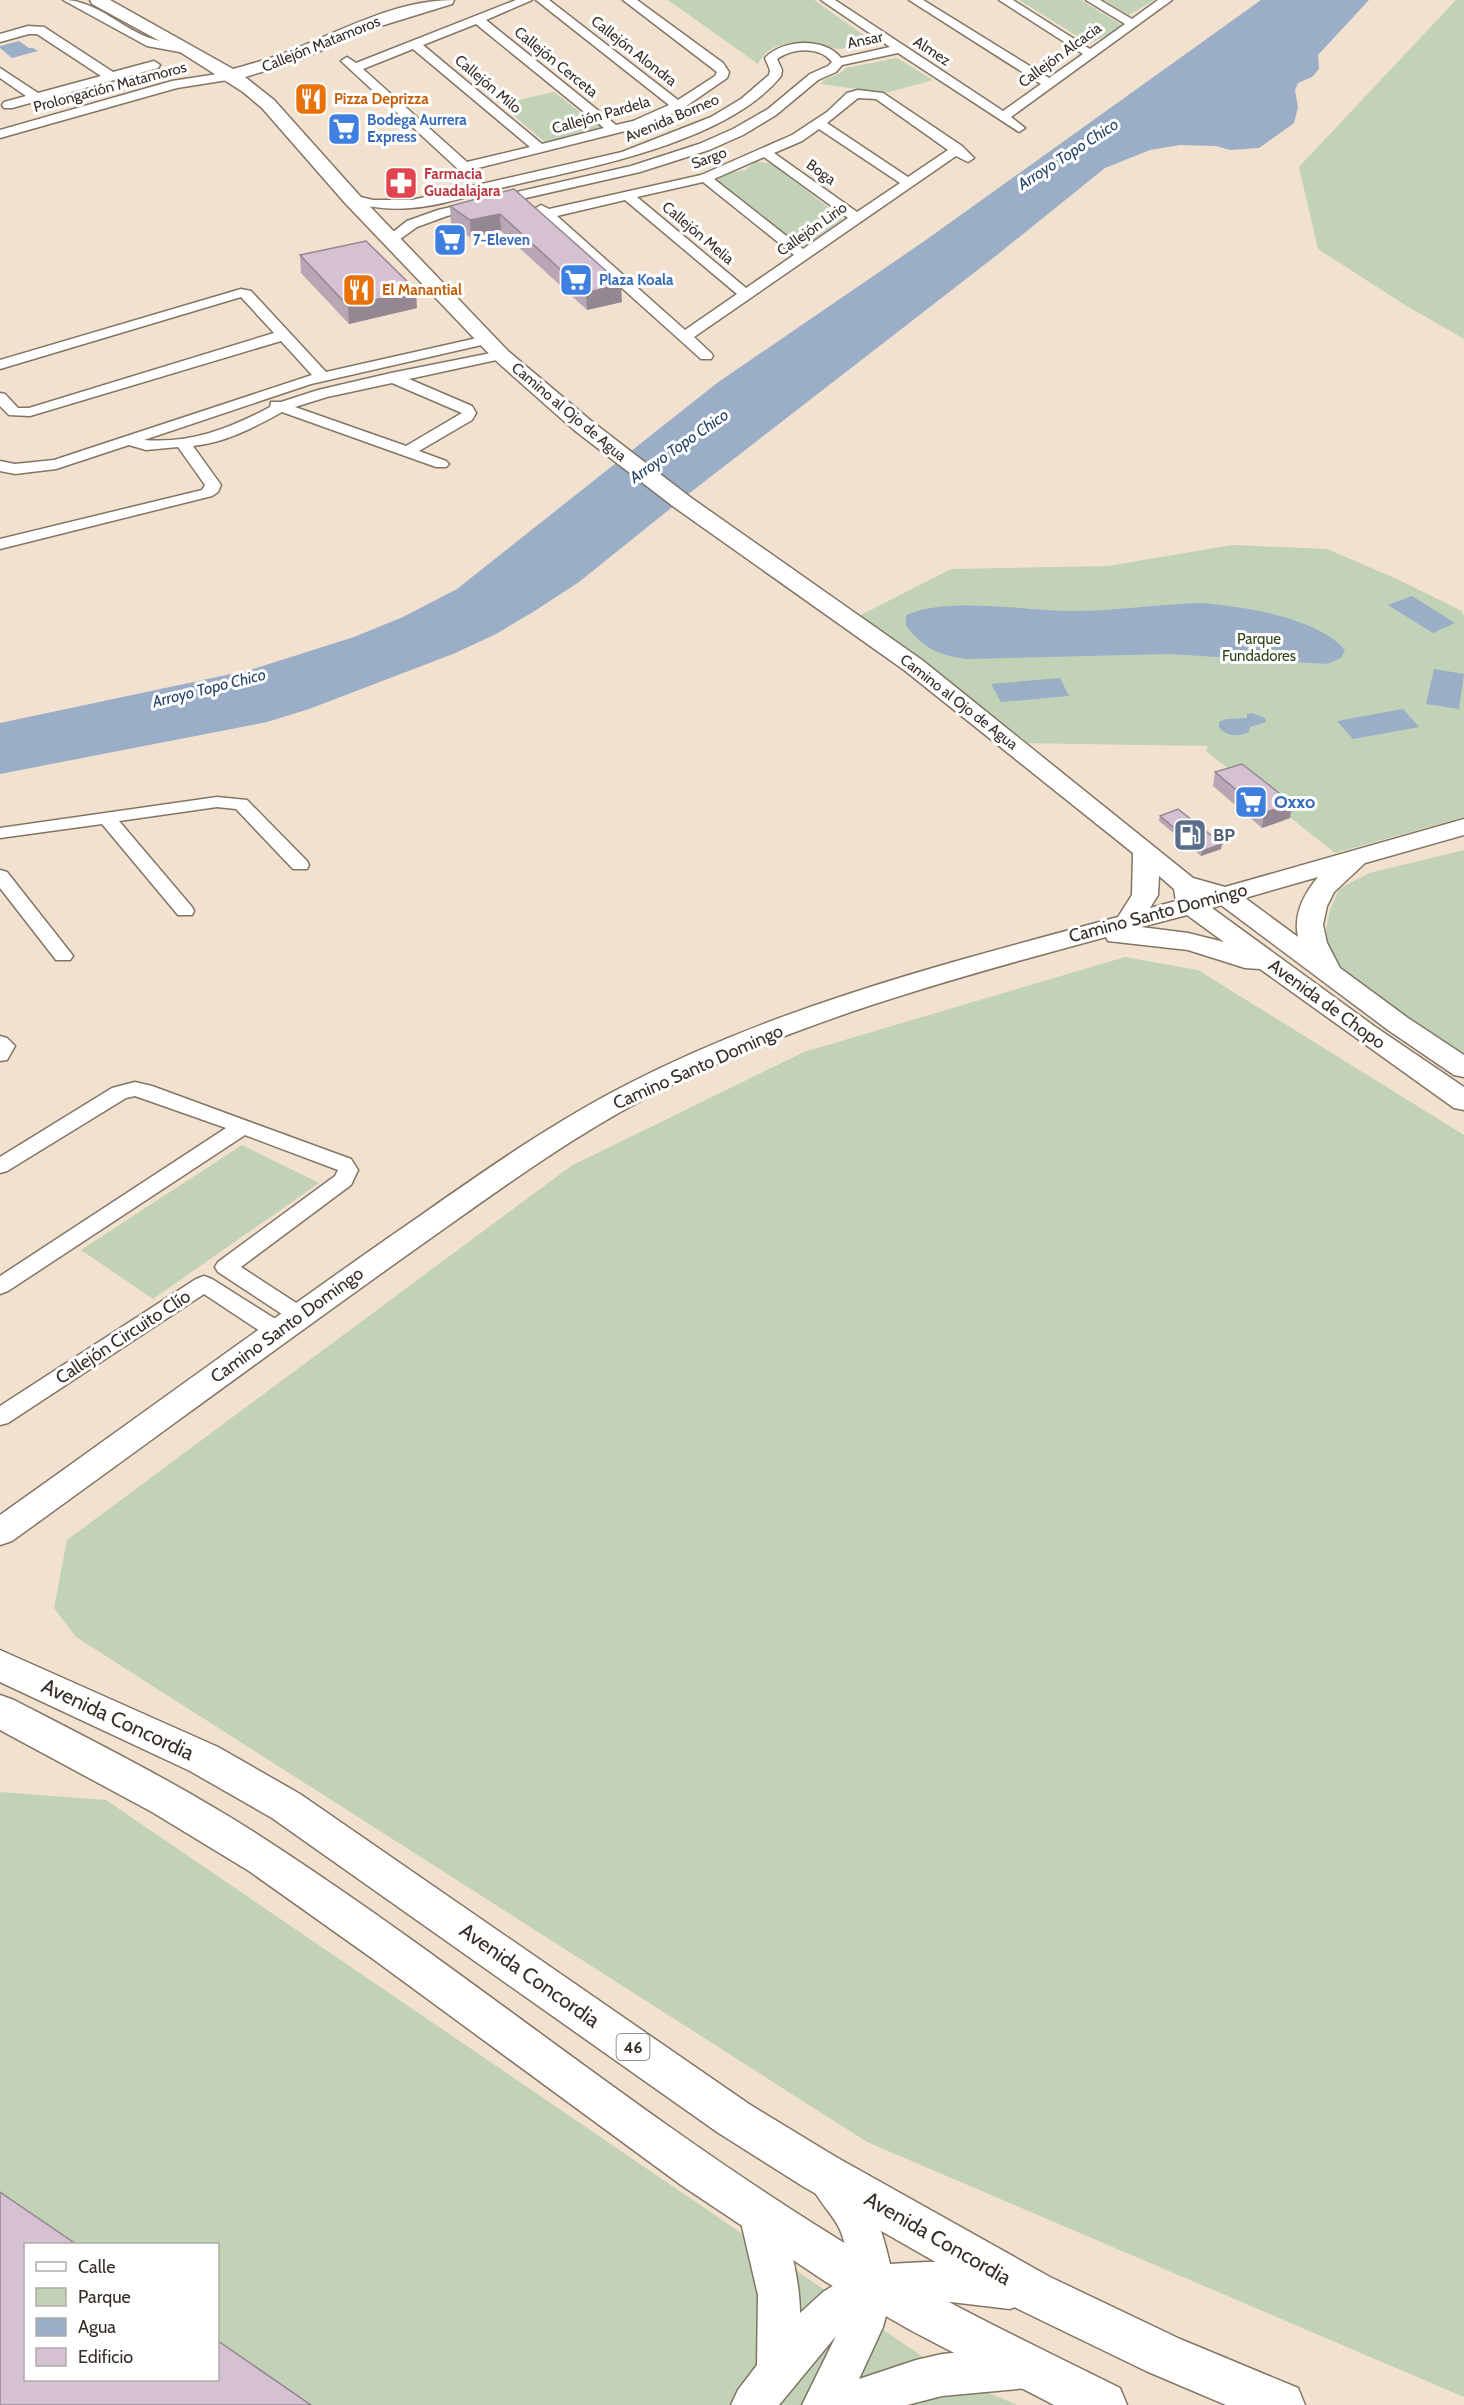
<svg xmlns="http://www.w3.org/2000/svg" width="1464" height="2405" viewBox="0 0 1464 2405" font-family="Cabin,sans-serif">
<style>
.green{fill:#c2d2b7;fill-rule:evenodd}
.water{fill:#9aaec7}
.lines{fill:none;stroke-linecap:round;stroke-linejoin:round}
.street-casing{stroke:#837564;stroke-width:3}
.secondary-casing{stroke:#837564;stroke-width:3}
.primary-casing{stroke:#837564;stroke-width:3}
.street{fill:#fff;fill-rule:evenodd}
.secondary{fill:#fff;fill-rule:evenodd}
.primary{fill:#fff;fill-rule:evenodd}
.wall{fill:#b7a6b4}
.shaded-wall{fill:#958792}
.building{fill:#d5c1d1;stroke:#958792;stroke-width:1.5}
.labels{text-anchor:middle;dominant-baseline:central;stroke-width:6;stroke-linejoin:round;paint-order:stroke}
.far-street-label{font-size:15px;fill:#362f28;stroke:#fff}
.far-food-label{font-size:15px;font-weight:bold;fill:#c56008;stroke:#fff;text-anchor:start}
.far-shop-label{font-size:15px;font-weight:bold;fill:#366cbe;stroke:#fff;text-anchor:start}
.far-health-label{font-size:15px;font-weight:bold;fill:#be3a42;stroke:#fff;text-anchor:start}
.far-park-label{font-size:15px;fill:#2f4518;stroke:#fff}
.far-water-label{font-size:16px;font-style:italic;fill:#27456b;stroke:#fff}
.shield{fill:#fff;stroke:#726d68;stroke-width:1.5}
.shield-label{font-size:16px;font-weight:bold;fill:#362f28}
.shop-label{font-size:18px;font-weight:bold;fill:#366cbe;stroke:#fff;text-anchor:start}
.service-label{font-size:18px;font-weight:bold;fill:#4e5e75;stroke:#fff;text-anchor:start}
.street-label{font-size:18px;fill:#362f28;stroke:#fff}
.near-street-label{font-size:21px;fill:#362f28;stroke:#fff}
</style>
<rect width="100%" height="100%" fill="#f2e1cf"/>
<g class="green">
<path d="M668,0H814L872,41C862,44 850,48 840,49C834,49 827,46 821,45C799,41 769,40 758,64Z"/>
<path d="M1019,0H1081L1123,26L1090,44Z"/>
<path d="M1104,0H1154L1129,15Z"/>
<path d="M1456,0H1464V339L1405,305L1318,249L1299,167Z"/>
<path d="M897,58L933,80L886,93L820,84C827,75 839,77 846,68Z"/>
<path d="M554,92L603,129L545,142L500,104Z"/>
<path d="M755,162L771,163L843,219L807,244L795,242L716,181L724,174L746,170Z"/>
<path d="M1232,545L1327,549L1397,579L1462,611L1464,616V817L1335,853L1206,751L1208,746L1011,743L851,620L951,569L1108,566Z"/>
<path d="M1464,850V1057L1418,1028L1331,963L1323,944L1330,910L1339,889L1369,873Z"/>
<path d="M1125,957L1198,970L1464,1135V2397L867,2142L76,1637L54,1608L67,1540L571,1166L804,1052Z"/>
<path d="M242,1145L319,1183L153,1299L81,1250Z"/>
<path d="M0,1792L106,1800L954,2378L1017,2405H0ZM26,2244H218V2380H26Z"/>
</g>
<g class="water">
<path d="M1261,0H1369L1318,55L1319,69L1312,77L1298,83L1295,90L1298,107L1294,123L1259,148L1230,150L1216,146L1180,145L1150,150L1105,168L997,255L691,492L579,582L533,612L496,634L453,654L309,709L267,722L0,774V723L250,670L354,637L403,617L457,589L717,383L923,242Z"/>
<path d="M19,41L29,48H33L38,51L12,58L0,48V46Z"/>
<path d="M1412,596L1455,623L1433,633L1388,605Z"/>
<path d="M1201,603C1242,606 1319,618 1345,650L1341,658L1327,664L1170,654L967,659C938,655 925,649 906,626V615C950,596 1024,611 1072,611C1115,611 1158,604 1201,603Z"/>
<path d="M1434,669L1464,674L1459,709L1426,704Z"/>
<path d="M1060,678L1069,696L1001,702L991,684Z"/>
<path d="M1403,709L1419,727L1353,739L1337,721Z"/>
<path d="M1252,713L1265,718L1266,722L1250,727L1249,732C1237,737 1227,737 1219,727V722L1226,719L1247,718V714Z"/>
</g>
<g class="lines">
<defs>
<g id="street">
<path d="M63,0C98,0 123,31 156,40C167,43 183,41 191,49L185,53L147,46Z"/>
<path d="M516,0H532L486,20L616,125L633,121L669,105L536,0H549L678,100L715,76L717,72L623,0H637L723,63L729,72L727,78L682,109L641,127L474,169L480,175L473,179L459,170L341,61L347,57L356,63ZM476,24L604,128L542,144L423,45ZM413,49L530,147L467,162L363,69Z"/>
<path d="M821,0H835L1003,111L1041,84L909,0H923L1049,78L1083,54L999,0H1013L1090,49L1125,24L1086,0H1100L1132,19L1158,0H1172L1011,117L1025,128L1019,132L898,53L842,65L836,72L818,80L776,115L743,135L709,150L640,172L447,216L417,227L396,242H386L384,239L407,221L438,210L631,166L699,144L733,129L768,109L810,74L828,66L832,62C819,46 793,48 777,59L782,70L781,76C727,143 586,168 505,187C475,194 441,206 411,208C389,210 368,207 347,202L345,199L352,195L373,200H412L622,152L711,117L741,99L769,75L770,70L765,58C782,39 825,37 841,58L890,47Z"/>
<path d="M28,26L44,27L113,72L154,61L160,65L158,68L12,108H4L2,105L4,102L26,96L0,78V68L38,93L101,76L37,34H29L0,42V34Z"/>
<path d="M230,72L234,73L236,76L234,79L177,88L0,138V130L172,81Z"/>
<path d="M858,90L883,93L962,146L974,158L968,162L956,156L694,337L711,353L713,356L711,359H701L534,209L541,205L549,209L701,175L792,135L827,112L847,93ZM858,98L876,99L948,150L908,177L827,123ZM819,129L900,183L857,212L774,153L802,141ZM764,157L848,218L803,249L714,179ZM703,182L794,255L746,288L637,197ZM625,200L737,294L685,330L557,216Z"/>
<path d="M241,289L251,291L326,372L486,336L493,340L486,344L311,384L144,440C190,444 231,428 270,407L271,402H281L318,390L391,373L501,351L508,355L501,359L409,379L472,406L476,413L472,420L419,451L446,461L449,464L446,467H436L282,412C253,428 225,443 193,446L221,485L218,492L212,496L0,549V539L202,490L205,485L178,447L146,450L129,445L56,469L15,474L0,471V461L15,464L54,460L312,375L281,341L30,416L9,415L0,406V393L5,394L18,408H29L274,333L241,297L0,369V360ZM392,383L462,413L406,446L295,407L327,397Z"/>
<path d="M217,797L247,800L307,861L309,865L307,869H293L236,809L217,807L119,821L192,907L194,911L192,915H178L102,824L0,838V828Z"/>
<path d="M0,870L7,872L70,952L73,956L70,960H56L0,888Z"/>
<path d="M0,1036L7,1038L15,1046L7,1060L0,1061Z"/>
<path d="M135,1082L152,1086L351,1159L358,1170L351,1185L241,1267L307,1310L310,1315L307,1320L299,1323L291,1320L218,1272L215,1267L218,1262L335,1176L338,1170L245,1135L8,1291L0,1294V1276L226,1128L135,1096L126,1098L7,1171L0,1173V1157L112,1088Z"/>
<path d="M204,1276L212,1279L285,1325L288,1331L285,1337L277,1339L269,1337L204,1294L8,1423L0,1425V1406L196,1279Z"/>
</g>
<g id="secondary">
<path d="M90,0H110L233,69C250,64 266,60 282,54C338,33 393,0 454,0L452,4L371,29L294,62L245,77L274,100L359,195L508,351L590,420L690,497L922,660L1193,878L1225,887L1464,819V835L1365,863L1334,892L1327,906L1323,925L1327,943L1340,968L1408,1018L1464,1055V1077L1454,1075L1388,1030L1221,905L1212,908L1374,1026L1464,1087V1110L1454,1108L1260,969L1245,968L1188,950L1108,941L1106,937C950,979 790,1023 646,1098C561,1143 485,1200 407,1255C275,1349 144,1446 12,1541L0,1545V1515C130,1423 258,1329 388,1238C466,1184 542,1128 626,1085C780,1005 951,962 1118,917L1132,895L1133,853L904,670L674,507L574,430L494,359L345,203L262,108L243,92L180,52L92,4ZM1159,876L1174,889L1176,901L1150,908L1158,895ZM1318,877C1304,894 1293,914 1298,937L1245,898ZM1187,915L1224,942L1188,933L1141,927Z"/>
<path d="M830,2164C867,2178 882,2228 890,2264C934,2261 982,2258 1025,2275L1031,2289L1025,2303L1010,2309L942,2301L889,2304L883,2327L859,2379L916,2360L942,2354L1028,2346L1043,2352L1049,2367L1043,2382L1028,2388L942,2396L907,2405H802L836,2336L779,2405H731L738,2390L757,2365L758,2295L739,2214L745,2200L760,2195L775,2200C788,2231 800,2280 800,2313L823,2292L850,2275C847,2258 846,2239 837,2224C828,2209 817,2199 810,2183L816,2170Z"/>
</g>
<g id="primary">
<path d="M0,1650L218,1747L300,1794L749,2104L836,2157L1050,2277L1180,2339L1298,2388L1305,2405H1226L1146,2371L1018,2309L804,2187L717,2132L272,1818L190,1771L0,1682Z"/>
<path d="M0,1695L14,1700C103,1746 193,1791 277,1847C460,1967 629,2107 814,2224C911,2286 1016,2337 1120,2388L1127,2405H1054L912,2331L826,2282L681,2185L373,1959L249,1871L152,1812L0,1730Z"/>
</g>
</defs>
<use href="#street" class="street-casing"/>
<use href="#secondary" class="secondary-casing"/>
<use href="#primary" class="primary-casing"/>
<use href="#street" class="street"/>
<use href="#secondary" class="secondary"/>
<use href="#primary" class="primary"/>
</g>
<g class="wall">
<path d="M514,189L622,302L587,310L501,231L471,238L451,223L450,206Z"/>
<path d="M300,255L417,308L349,324L301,273Z"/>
<path d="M1215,772L1290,818L1262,828L1213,786Z"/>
<path d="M1160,816L1221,849L1201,856L1159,821Z"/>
</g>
<g class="shaded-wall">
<path d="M500,214L501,231L471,238L470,220Z"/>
<path d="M621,284L622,302L587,310L586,293Z"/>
<path d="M416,290L417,308L349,324L348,306Z"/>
<path d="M1292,803L1290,818L1262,828L1264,813Z"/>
<path d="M1222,844L1221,849L1201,856L1202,851Z"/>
</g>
<g class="building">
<path d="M514,189L621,284L586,293L500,214L470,220L450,206Z"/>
<path d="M366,241L416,290L348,306L300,255Z"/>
<path d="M1242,764L1292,803L1264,813L1215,772Z"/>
<path d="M1178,809L1222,844L1202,851L1160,816Z"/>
<path d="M0,2192L76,2244H26V2379H218V2341L311,2405H0Z"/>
</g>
<defs>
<symbol id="restaurant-square" viewBox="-11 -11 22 22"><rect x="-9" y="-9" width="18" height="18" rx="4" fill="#e8710a" stroke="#fff"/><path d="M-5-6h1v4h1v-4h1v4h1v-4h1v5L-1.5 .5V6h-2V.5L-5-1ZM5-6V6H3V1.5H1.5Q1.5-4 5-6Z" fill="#fff"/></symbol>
<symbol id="supermarket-square" viewBox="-11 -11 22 22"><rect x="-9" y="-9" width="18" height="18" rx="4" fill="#3f7fe0" stroke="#fff"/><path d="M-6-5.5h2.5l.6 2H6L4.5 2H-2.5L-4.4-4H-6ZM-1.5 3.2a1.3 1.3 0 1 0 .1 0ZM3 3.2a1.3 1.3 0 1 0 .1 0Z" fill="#fff"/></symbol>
<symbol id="pharmacy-square" viewBox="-11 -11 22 22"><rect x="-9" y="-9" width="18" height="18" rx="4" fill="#e0444e" stroke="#fff"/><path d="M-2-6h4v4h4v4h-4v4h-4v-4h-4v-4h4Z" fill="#fff"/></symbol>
<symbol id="fuel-square" viewBox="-11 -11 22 22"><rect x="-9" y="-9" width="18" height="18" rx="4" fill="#5c6f8a" stroke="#fff"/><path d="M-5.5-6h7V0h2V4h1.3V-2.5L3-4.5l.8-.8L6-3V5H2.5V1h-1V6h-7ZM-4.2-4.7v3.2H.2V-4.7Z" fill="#fff"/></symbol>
</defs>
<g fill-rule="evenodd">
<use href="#restaurant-square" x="292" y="80" width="38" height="38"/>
<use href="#supermarket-square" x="325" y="110" width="38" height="38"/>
<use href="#pharmacy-square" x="382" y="164" width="38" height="38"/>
<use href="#supermarket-square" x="431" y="221" width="38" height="38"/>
<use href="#supermarket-square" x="557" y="261" width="38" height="38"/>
<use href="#restaurant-square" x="340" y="271" width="38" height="38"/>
<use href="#supermarket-square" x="1232" y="783" width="38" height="38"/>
<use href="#fuel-square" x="1171" y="816" width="38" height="38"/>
</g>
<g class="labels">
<g class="far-street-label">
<text transform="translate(865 40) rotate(-12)">Ansar</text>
<text transform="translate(321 44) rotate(-22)">Callejón Matamoros</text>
<text transform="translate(634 51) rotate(38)">Callejón Alondra</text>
<text transform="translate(932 51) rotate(33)">Almez</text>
<text transform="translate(1060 55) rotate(-36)">Callejón Alcacia</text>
<text transform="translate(556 62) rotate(39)">Callejón Cerceta</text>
<text transform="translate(488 84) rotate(40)">Callejón Milo</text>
<text transform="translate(110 87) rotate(-15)">Prolongación Matamoros</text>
<text transform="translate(601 115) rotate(-16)">Callejón Pardela</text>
<text transform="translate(672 118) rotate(-23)">Avenida Borneo</text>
<text transform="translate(709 158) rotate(-20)">Sargo</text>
<text transform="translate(821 172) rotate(36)">Boga</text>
<text transform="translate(812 229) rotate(-35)">Callejón Lirio</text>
<text transform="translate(698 233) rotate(40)">Callejón Melia</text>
<text transform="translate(569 412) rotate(40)">Camino al Ojo de Agua</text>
<text transform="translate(959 702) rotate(38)">Camino al Ojo de Agua</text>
</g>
<g class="far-food-label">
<text x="334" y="99">Pizza Deprizza</text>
<text x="382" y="290">El Manantial</text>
</g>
<g class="far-shop-label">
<text x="367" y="120">Bodega Aurrera<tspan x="367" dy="17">Express</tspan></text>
<text x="473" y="240">7-Eleven</text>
<text x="599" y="280">Plaza Koala</text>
</g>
<g class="far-health-label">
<text x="424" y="174">Farmacia<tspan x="424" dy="17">Guadalajara</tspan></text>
</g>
<g class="far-park-label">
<text x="1259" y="639">Parque<tspan x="1259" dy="17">Fundadores</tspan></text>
</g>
<g class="far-water-label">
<text transform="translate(1068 154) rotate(-33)">Arroyo Topo Chico</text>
<text transform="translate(679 446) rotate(-35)">Arroyo Topo Chico</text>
<text transform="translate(209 688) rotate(-14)">Arroyo Topo Chico</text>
</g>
<rect class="shield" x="616.5" y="2034" width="33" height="26" rx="4.5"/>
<g class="shield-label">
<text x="633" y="2047">46</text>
</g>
<g class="shop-label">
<text x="1274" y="802">Oxxo</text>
</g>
<g class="service-label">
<text x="1213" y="835">BP</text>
</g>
<g class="street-label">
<text transform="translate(1158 913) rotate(-15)">Camino Santo Domingo</text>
<text transform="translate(1327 1004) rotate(36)">Avenida de Chopo</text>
<text transform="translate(698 1067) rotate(-24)">Camino Santo Domingo</text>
<text transform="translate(287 1325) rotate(-36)">Camino Santo Domingo</text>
<text transform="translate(123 1337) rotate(-33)">Callejón Circuito Clío</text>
</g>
<g class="near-street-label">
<text transform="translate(118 1719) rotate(25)">Avenida Concordia</text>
<text transform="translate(530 1975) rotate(35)">Avenida Concordia</text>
<text transform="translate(938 2238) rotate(30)">Avenida Concordia</text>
</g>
</g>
<rect x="24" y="2243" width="195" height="138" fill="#ffffff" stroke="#afaca9" stroke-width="1.5"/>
<rect x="36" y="2262" width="30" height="9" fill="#ffffff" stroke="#afaca9" stroke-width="1.5"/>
<text x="78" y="2273" font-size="18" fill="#362f28">Calle</text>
<rect x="36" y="2288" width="30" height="18" fill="#c2d2b7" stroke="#afaca9" stroke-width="1.5"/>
<text x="78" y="2303" font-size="18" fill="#362f28">Parque</text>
<rect x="36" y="2318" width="30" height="18" fill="#9aaec7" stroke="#afaca9" stroke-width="1.5"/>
<text x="78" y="2333" font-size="18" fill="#362f28">Agua</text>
<rect x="36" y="2348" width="30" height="18" fill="#d5c1d1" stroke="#afaca9" stroke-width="1.5"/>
<text x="78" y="2363" font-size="18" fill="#362f28">Edificio</text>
</svg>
